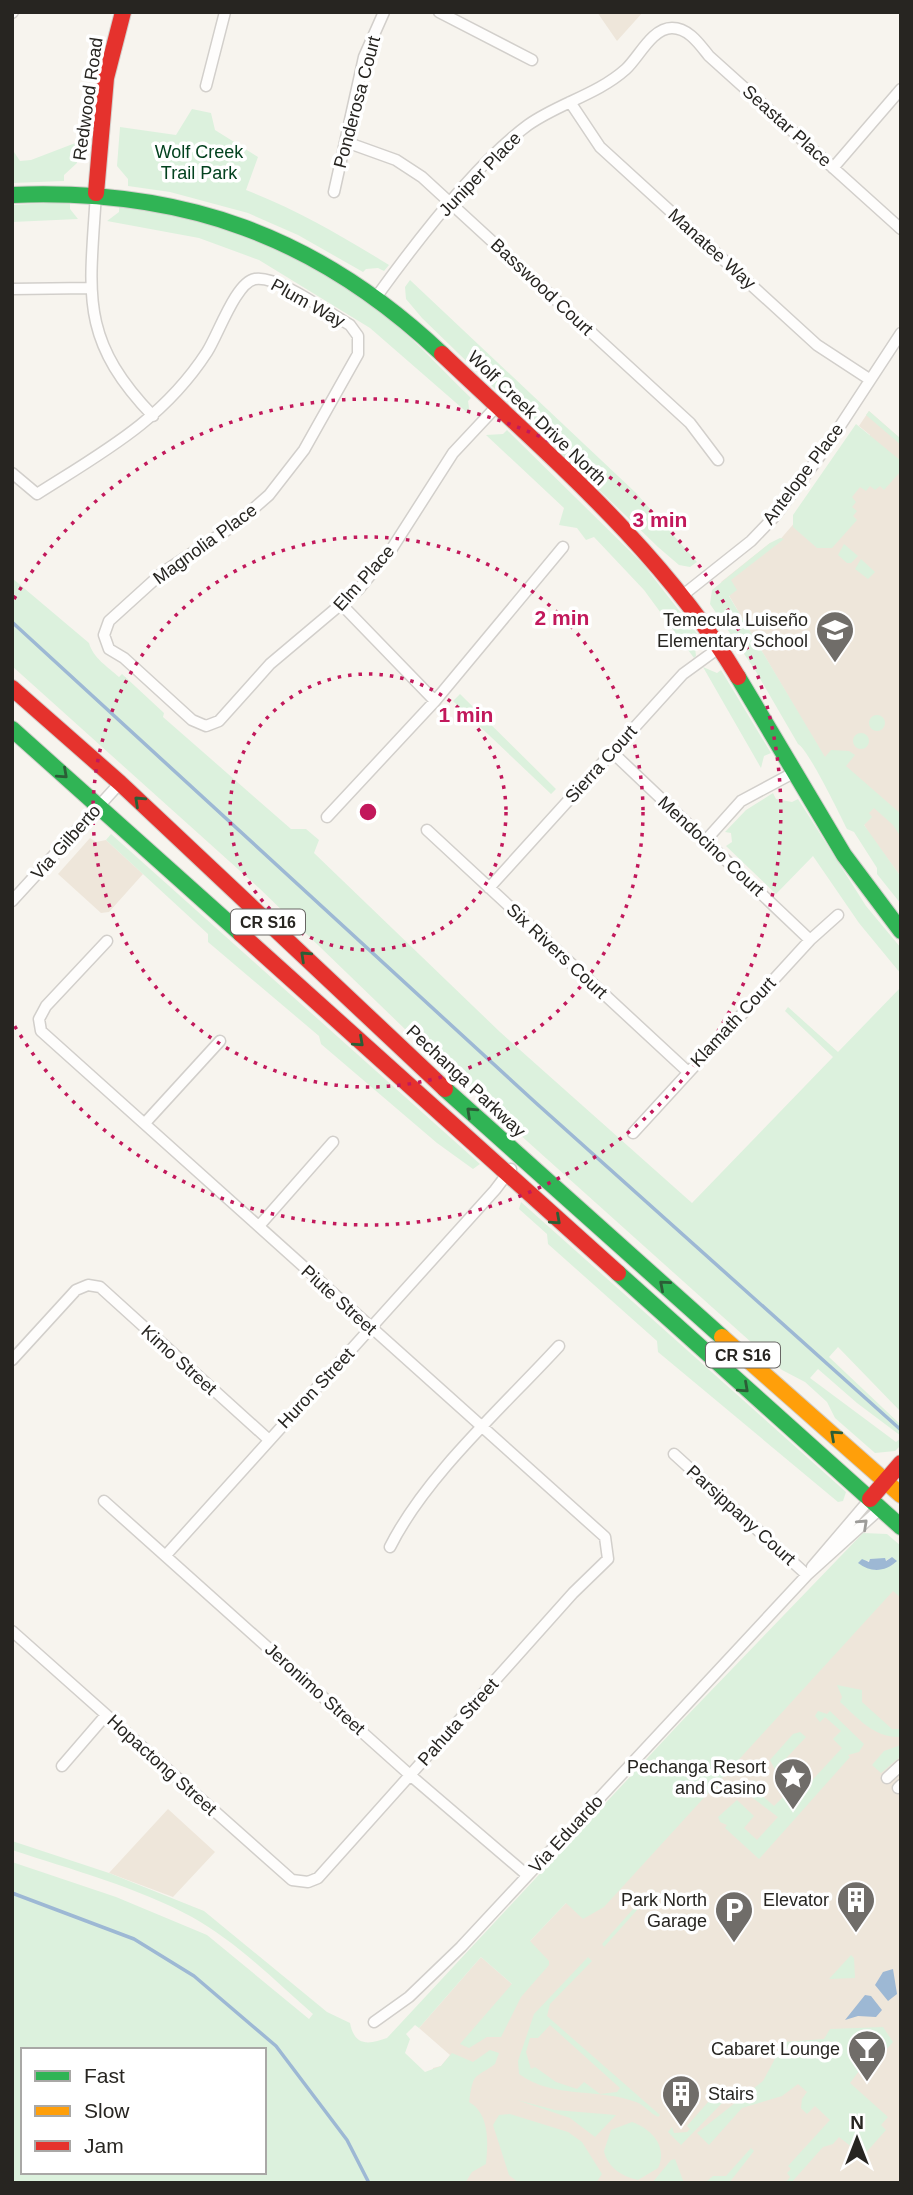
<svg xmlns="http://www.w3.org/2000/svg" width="913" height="2195" font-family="Arial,sans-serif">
<rect width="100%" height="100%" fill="#f7f4ee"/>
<path fill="#eee6da" d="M597,12H643L617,41Z
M869,411L901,439V877L870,835L721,582L770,543L778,542L870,435L859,426Z
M90,838L96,842L106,840L143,874L109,912L101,913L58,874Z
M901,1575V2183H410L433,2068L441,2066L450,2055L419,2028L481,1957L512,1984L529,1942L566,1903Z
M168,1809L215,1852L173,1897L109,1873Z"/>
<path fill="#dcf1dd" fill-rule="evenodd" d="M192,109L211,113L215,130L258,157L246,190C298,210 342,236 389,265L384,271L378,268L366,269L363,272L298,235L248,213L170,192L128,186V179L117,166L120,127L176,135Z
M78,142L77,163L64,175V181L12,183V149L20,161L31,160Z
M70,202V209L78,219L12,222V205Z
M119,206C217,216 314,257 390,320C419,344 444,372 471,398L468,401L470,415L370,328L259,260L199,238L107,221L119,212Z
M410,280L636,493L697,562L690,567L679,565L658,547L422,318L406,299L405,287Z
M869,411L901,439V445L866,415Z
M856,424L901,461V471L884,490L880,486L875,490L870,486L866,491L860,487L852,497L856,502L852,507L857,511L853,516L857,520L832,548H817L793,527V515Z
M507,430L642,563L699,636L694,639L696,656L694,658L644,590L594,537L586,540L577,528L559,525L564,508L486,435L503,434Z
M780,538L784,539L731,580L737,590L729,596L825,757L831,750L849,751L855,755L846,766L901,814V837L893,825L874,808L869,813L872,817L864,825L901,877V904L877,874V868L854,832L847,829C839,813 808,749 798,744L755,670L710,604L712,590L770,543Z
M844,544L858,556L851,563H847L838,555Z
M861,559L875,572L868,579L855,569Z
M12,578L89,643C93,658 108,667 119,677L122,674L164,713L163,717L291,829H306L319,840L314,853L500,1032L692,1203L833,1057L785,1011L788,1007L838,1052L901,987V1412L838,1347L829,1357L901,1425V1436L857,1403L818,1369L810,1378L896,1442L901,1438V1445L895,1451L875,1453L835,1418L827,1402L805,1382L782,1370L438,1061L259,888L12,666Z
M703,667L717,673L721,670L771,753L764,756L761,768Z
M460,694L556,789L551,794L453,701Z
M869 723a8 8 0 1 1 16 0a8 8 0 1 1-16 0Z
M853 741a8 8 0 1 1 16 0a8 8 0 1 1-16 0Z
M773,793L776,799L792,802L798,799L866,906L901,948V974L859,923L813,856L776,894L726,846L732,842L731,833L725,832L746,810Z
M111,834L480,1164L473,1169L437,1143L321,1044L319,1036L208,942V934L106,840Z
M521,1202L846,1492L843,1501L838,1502L658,1352L657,1341L548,1244L547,1234L519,1209Z
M863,1533L887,1534L901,1546V1598L893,1591L604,1907L583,1919L566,1903L530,1941L549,1961V1965L521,1997L501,2037H487L469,2048L460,2044L512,1984L481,1957L419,2028L415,2025L406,2034L410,2039L405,2053L425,2072L441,2066L452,2053L473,2062L490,2050L499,2053L495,2064C473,2080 474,2071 469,2102C490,2114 488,2143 486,2164L472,2172L465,2183H12V1862L116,1897L207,1935L309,2019L313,2014C275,1981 237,1942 192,1917C139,1888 70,1869 12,1850V1841L109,1873L204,1911L327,2012L350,2023C355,2049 372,2043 387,2038L679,1724ZM892,1557L893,1565L875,1570L865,1561L884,1559L885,1561ZM23,2050H264V2172H23Z
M837,1685L862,1690V1702L892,1729H901V1737C874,1738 859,1719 840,1702L842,1697Z
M818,1711L827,1714L830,1711L864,1744L859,1752L848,1755L850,1757L759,1859L725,1828L727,1825L720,1822L718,1817L737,1800L754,1816L744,1828L757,1840L778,1817L745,1792L747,1785L754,1780L761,1786L757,1791L774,1806L783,1797L791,1803L842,1748L833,1739L841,1731L825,1717L820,1722L815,1716Z
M800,1732L806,1737L775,1770L770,1760L793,1734Z
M901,1745V1756L881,1773L872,1765L884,1751Z
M651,1889L654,1891L604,1947L602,1944Z
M851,1955L854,1958L855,1978L829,1979Z
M588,1957L592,1961L550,2004L547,2016L660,2115L658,2117C650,2113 644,2105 636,2102C599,2088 553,2099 519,2074L518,2061L534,2014ZM550,2025L620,2088L617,2092L600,2094L584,2082L577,2089L556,2082L535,2067L531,2069L526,2052L530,2038H538Z
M883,2027L893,2042L884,2052L877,2047L850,2083L888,2117L881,2125L886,2130L863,2156L839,2137L833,2144L823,2147L791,2183H785L790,2177L787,2173L791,2169L788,2166L830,2120L815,2106L807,2114L801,2108L802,2099L807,2092L798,2084L782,2096L742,2108L709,2145L697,2133L763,2081L784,2042L824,2039L830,2029Z
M723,2085L728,2090L723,2102L681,2145L668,2132L672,2127L674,2133L687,2132L690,2129L687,2126Z
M517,2100L555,2110L616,2115L595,2137L570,2118Z
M510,2114L568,2132L582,2142L602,2174L596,2183H519L509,2175L493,2125L499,2115Z
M632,2122C652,2129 668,2147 658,2168L638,2180C623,2177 607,2167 604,2151L611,2130Z
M751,2148L754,2151L729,2183L707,2181L713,2176H726Z
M675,2159L684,2183H652L671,2160Z"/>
<path fill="#9db8d4" d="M892,1557L897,1561C885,1572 871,1573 858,1563L862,1559L869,1562L870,1559L885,1558L886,1561Z
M893,1969L897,1994L888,2001L875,1985L883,1972Z
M865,1995L871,1996L882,2010L876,2017L858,2016L845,2020Z"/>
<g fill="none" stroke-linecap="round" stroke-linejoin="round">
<path stroke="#9db8d4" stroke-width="3.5" d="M12,622L536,1103L901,1430
M12,1893L134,1939L194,1976L276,2046L347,2140L369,2183"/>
<defs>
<path id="street" d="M439,12L532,60
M12,13L13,12
M206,86L225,12
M570,102L600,147L817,345L869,379
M346,142L396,160L422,177L690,423L718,460
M833,168L901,89
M334,192L364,57L384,12
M96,193C90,293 78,338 153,416
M12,289L90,288
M377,296C416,242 475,164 528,125C559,103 597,95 626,69C639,57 652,28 672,28C689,28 700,45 709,56L901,229
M12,473L37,494C103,452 163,420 207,352C218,335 236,282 255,279C278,275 328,313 350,325L358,336V354L304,450L269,495L236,524L162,573L109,621L104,635L109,649L124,658L192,720L206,726L219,721L270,664L359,589L391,550L453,453L497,406
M683,595L751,541L775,516L825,449L901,333
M343,606L435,701
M612,752L810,940
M327,817L435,701L563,547
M427,830L687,1071
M706,840L741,801L795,772
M489,888L683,674L720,647
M12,901L120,783
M145,1123L220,1041
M633,1133L810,940L838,915
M259,1226L333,1142
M12,1360L76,1290L88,1285L100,1287L268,1439
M674,1454L807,1575
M104,1501L410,1775L527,1875
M390,1547C426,1475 504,1406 559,1346
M167,1554L495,1190L511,1169
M812,1567L870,1499
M12,1631L292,1880L308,1882L318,1878L573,1593L608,1559L605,1537L41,1031L39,1019L46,1006L107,941
M62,1766L106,1715
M887,1778L901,1765
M898,1788L901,1785
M374,2022L409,1997L461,1947L807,1575L880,1509"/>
<path id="fast" d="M12,195C183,188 317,236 442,354
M738,677L844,855L901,931
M12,729L241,934
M445,1089L722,1337
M618,1273L901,1527"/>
<path id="slow" d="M722,1337L901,1495"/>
<path id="jam" d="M96,193L106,78L123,12
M442,354C547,454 662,550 738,677
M12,688L120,783L445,1089
M241,934L618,1273
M870,1499L901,1463"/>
</defs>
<use href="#street" stroke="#d2cfcb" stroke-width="13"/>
<use href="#fast" stroke="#d2cfcb" stroke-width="18"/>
<use href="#slow" stroke="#d2cfcb" stroke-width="18"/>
<use href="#jam" stroke="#d2cfcb" stroke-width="18"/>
<use href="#street" stroke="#fefdfc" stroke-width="10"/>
<use href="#fast" stroke="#30b455" stroke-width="16"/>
<use href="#slow" stroke="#ff9f0a" stroke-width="16"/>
<use href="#jam" stroke="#e5322d" stroke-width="16"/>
</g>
<defs><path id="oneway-chevron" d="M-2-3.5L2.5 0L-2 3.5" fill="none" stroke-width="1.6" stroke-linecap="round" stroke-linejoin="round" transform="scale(1.75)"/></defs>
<g stroke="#2b5e36">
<use href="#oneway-chevron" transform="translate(63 774) rotate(42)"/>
<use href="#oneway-chevron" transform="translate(139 801) rotate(-137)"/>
<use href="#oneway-chevron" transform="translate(305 956) rotate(-137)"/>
<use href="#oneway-chevron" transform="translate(359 1042) rotate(42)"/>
<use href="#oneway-chevron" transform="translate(471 1112) rotate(-137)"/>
<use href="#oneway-chevron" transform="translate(556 1220) rotate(42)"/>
<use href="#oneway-chevron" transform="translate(664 1285) rotate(-139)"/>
<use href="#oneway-chevron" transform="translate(744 1388) rotate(42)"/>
<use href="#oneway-chevron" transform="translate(835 1435) rotate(-138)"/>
</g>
<use stroke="#9d9c99" href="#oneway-chevron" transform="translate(863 1524) rotate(-43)"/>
<g fill="none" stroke="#c2185b" stroke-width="3.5" stroke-dasharray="3.5 7">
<circle cx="368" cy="812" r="138"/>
<circle cx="368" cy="812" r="275"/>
<path d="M14 599A413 413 0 1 1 14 1025"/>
</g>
<defs>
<symbol id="school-pin" viewBox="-11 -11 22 30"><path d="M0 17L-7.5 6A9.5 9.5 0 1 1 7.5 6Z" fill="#706d69" stroke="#fff"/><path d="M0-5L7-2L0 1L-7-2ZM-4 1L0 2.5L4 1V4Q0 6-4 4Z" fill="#fff"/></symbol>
<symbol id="sight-pin" viewBox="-11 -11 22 30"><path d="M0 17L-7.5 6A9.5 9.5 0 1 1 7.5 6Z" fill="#706d69" stroke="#fff"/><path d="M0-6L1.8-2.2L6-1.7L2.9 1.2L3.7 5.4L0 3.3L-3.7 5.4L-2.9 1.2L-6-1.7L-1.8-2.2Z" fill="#fff"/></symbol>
<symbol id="building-pin" viewBox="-11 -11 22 30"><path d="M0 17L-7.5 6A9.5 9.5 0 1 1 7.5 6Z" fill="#706d69" stroke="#fff"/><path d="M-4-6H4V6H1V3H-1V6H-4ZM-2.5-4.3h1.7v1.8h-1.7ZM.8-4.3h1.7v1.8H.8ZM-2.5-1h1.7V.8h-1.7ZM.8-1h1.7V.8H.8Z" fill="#fff"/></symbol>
<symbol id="parking-pin" viewBox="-11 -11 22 30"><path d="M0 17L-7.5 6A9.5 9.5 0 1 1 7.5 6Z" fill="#706d69" stroke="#fff"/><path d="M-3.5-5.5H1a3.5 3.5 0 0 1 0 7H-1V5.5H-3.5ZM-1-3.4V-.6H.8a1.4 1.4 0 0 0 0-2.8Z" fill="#fff"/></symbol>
<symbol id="bar-pin" viewBox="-11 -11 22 30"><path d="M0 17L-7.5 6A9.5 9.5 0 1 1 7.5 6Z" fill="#706d69" stroke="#fff"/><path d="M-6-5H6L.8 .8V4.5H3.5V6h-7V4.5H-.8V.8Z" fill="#fff"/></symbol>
</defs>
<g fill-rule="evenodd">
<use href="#school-pin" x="813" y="608" width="44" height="60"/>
<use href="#sight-pin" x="771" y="1755" width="44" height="60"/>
<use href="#building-pin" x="834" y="1878" width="44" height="60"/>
<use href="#parking-pin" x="712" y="1888" width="44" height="60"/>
<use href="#bar-pin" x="845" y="2027" width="44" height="60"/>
<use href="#building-pin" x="659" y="2072" width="44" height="60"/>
</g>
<g text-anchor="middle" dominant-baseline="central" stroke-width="7" stroke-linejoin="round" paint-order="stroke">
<g fill="#fff" stroke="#686664" stroke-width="2">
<rect x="231" y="909.5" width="74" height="25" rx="5"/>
<rect x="706" y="1342.5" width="74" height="25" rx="5"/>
</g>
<g font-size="16" font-weight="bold" fill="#272521">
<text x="268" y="922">CR S16</text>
<text x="743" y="1355">CR S16</text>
</g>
<g font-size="18" fill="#272521" stroke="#fff">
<text transform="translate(88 99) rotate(-82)">Redwood Road</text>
<text transform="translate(357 102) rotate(-75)">Ponderosa Court</text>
<text transform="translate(787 126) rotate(42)">Seastar Place</text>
<text transform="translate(480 174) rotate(-46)">Juniper Place</text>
<text transform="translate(712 249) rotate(42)">Manatee Way</text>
<text transform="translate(542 287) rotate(43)">Basswood Court</text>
<text transform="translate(308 303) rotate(29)">Plum Way</text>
<text transform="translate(537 418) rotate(44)">Wolf Creek Drive North</text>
<text transform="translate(803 474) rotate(-53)">Antelope Place</text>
<text transform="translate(205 544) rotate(-36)">Magnolia Place</text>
<text transform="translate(364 578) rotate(-48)">Elm Place</text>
<text transform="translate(601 764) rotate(-48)">Sierra Court</text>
<text transform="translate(66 842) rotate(-48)">Via Gilberto</text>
<text transform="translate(711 846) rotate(43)">Mendocino Court</text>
<text transform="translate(557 951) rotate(43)">Six Rivers Court</text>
<text transform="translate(733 1022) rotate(-47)">Klamath Court</text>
<text transform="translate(466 1081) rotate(43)">Pechanga Parkway</text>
<text transform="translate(339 1300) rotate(42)">Piute Street</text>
<text transform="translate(179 1360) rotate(42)">Kimo Street</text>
<text transform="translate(316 1388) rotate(-47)">Huron Street</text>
<text transform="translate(741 1515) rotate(42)">Parsippany Court</text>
<text transform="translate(315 1689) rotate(42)">Jeronimo Street</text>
<text transform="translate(458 1722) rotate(-48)">Pahuta Street</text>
<text transform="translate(162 1765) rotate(42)">Hopactong Street</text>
<text transform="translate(566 1834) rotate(-47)">Via Eduardo</text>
</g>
<g font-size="18" fill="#03421f" stroke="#fff">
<text x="199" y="152">Wolf Creek<tspan x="199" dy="21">Trail Park</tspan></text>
</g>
<g font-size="18" fill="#272521" stroke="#fff" text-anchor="end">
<text x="808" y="620">Temecula Luiseño<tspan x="808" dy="21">Elementary School</tspan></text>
<text x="766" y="1767">Pechanga Resort<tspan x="766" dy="21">and Casino</tspan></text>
<text x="707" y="1900">Park North<tspan x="707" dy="21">Garage</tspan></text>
<text x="829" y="1900">Elevator</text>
<text x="840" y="2049">Cabaret Lounge</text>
<text x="708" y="2094" text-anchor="start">Stairs</text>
</g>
</g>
<circle cx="368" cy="812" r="10" fill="#c2185b" stroke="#fff" stroke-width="3.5"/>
<g font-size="21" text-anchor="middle" font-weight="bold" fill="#c2185b" stroke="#fff" stroke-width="7" stroke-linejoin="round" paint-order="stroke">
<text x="660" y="527">3 min</text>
<text x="562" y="625">2 min</text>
<text x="466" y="722">1 min</text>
</g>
<rect width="913" height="2195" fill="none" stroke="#272521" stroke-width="28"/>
<rect x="21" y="2048" width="245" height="126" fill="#ffffff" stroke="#a9a8a6" stroke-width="2"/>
<rect x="35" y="2071" width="35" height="10" fill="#30b455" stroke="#a9a8a6" stroke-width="2"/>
<text x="84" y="2083" font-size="21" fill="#272521">Fast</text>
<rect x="35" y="2106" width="35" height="10" fill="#ff9f0a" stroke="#a9a8a6" stroke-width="2"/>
<text x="84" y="2118" font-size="21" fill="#272521">Slow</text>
<rect x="35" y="2141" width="35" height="10" fill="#e5322d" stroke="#a9a8a6" stroke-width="2"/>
<text x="84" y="2153" font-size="21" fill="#272521">Jam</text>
<g transform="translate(857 2139)" stroke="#ffffff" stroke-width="5" paint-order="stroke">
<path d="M0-5L12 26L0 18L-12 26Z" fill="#272521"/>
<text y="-10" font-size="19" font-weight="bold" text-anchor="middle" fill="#272521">N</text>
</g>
</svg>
